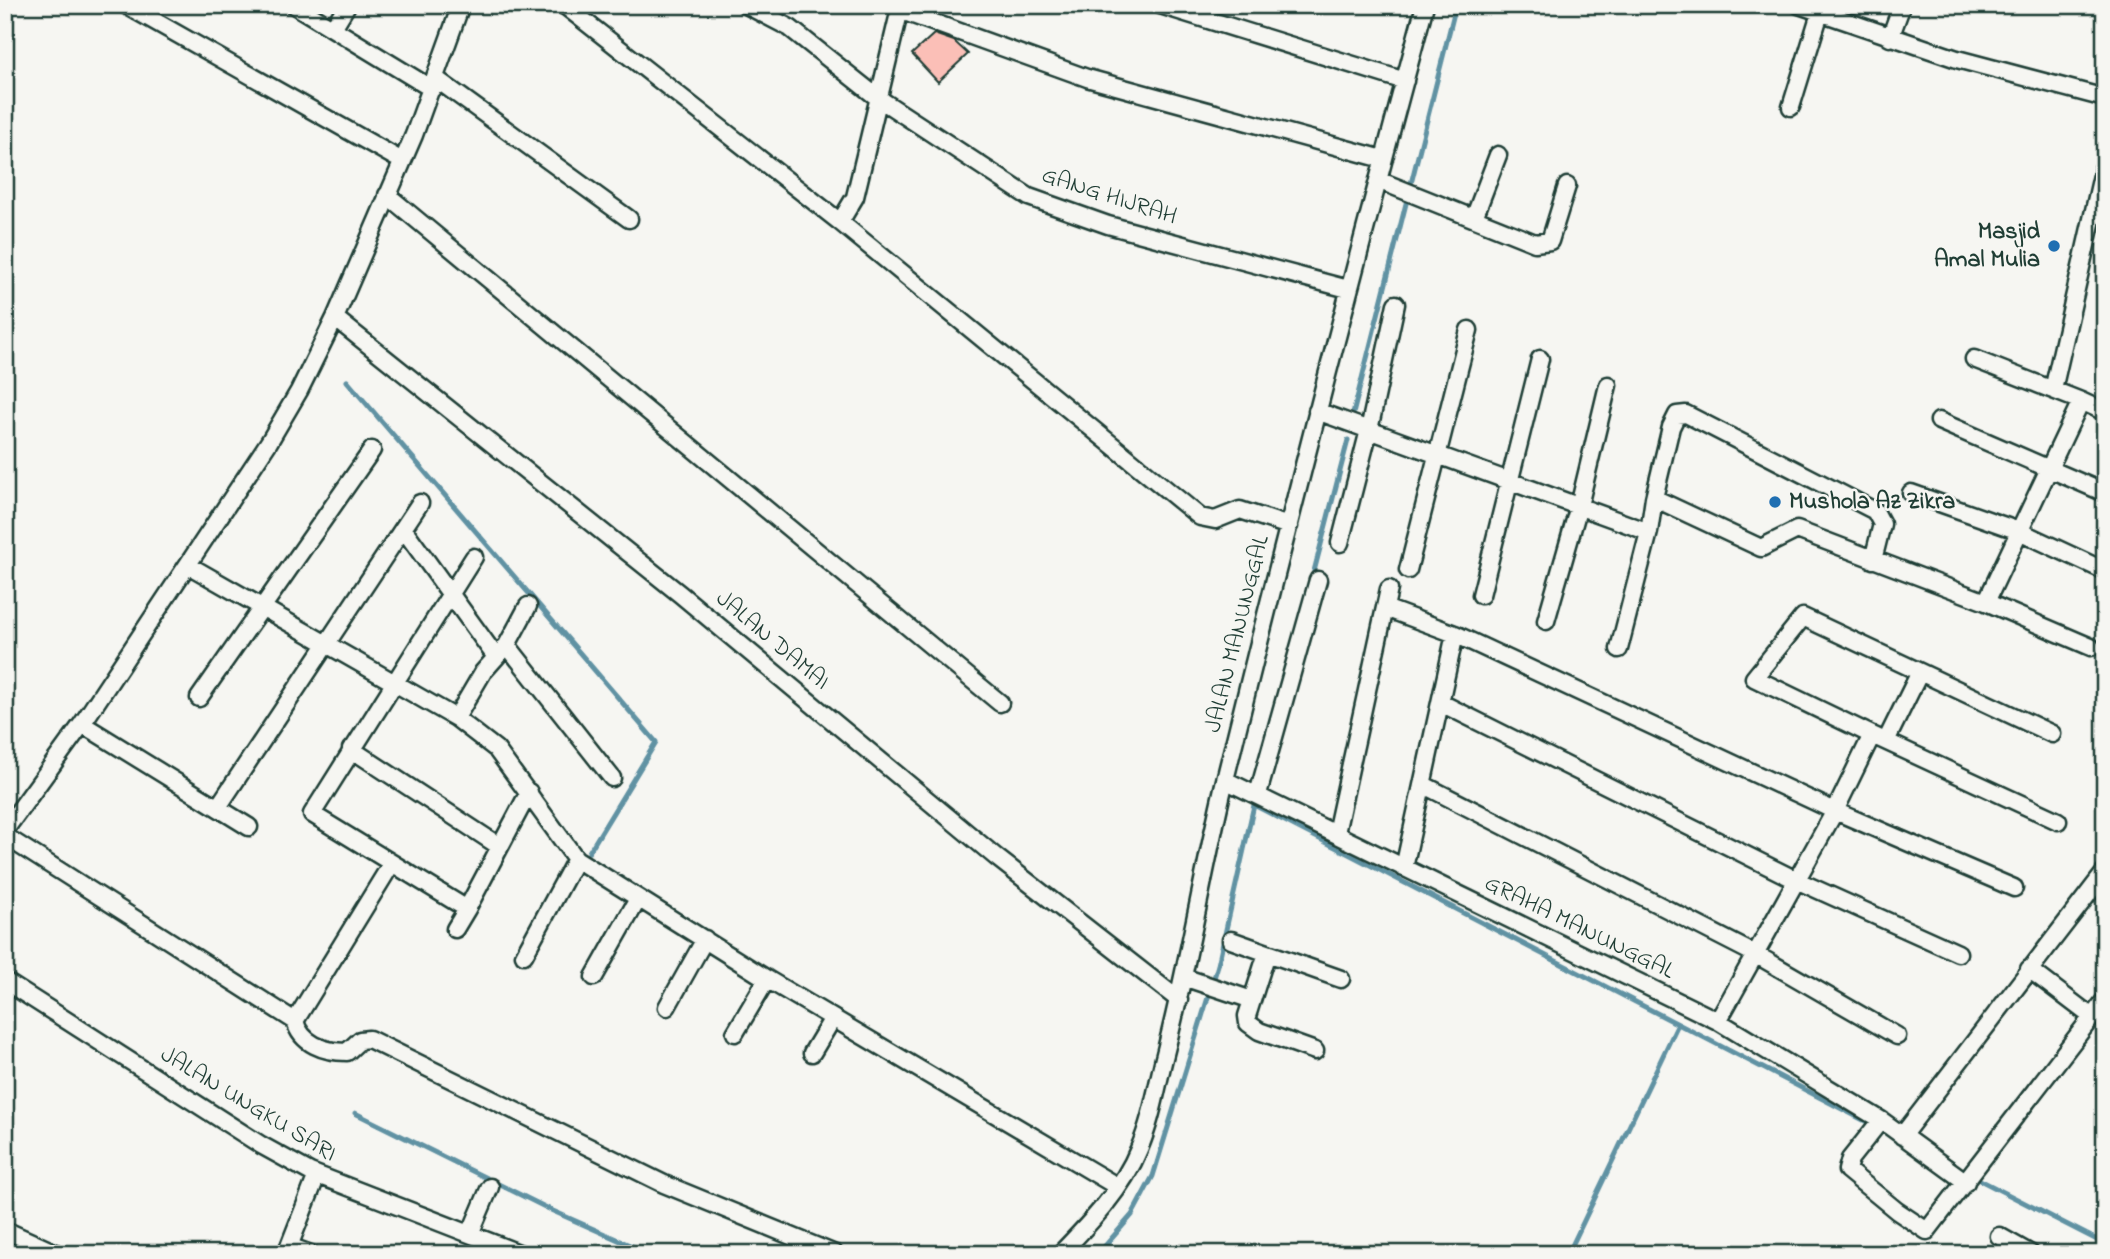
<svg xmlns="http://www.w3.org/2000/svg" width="2110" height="1259" font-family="'Indie Flower',sans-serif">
<rect width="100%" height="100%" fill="#f6f6f2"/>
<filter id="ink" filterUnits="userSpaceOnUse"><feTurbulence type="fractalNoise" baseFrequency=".0143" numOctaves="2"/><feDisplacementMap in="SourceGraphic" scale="14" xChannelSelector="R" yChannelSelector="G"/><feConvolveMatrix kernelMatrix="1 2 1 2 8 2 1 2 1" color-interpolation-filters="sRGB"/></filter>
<g filter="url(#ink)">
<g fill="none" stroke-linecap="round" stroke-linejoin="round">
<path stroke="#6092a3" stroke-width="5" d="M347,381L656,742L589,852
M1353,414L1456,5
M1312,579L1348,440
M1678,1024L1875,1126
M355,1113L553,1211L650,1254
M1974,1177L2105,1244
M1098,1254L1132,1215L1153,1176L1218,965L1254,805L1678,1024L1568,1254"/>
</g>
<path fill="#fbbfb7" stroke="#1f3d34" stroke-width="2" d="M934,34L954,41L968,54L938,82L912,54Z"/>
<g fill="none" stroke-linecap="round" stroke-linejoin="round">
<defs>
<path id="minor" d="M126,5L402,161
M294,5L432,89
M564,5L840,222L855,197L901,5
M746,5L790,28L878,98L1029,197L1108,225L1348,289
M1160,5L1405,81
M1799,5L1957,59L2105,98
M899,10L1087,78L1383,159
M333,28L347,5
M1890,38L1902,5
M435,78L629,219
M1791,107L1820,13
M1378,180L1535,243L1550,241L1567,186
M387,195L1000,703
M1474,218L1498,155
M840,222L1200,517L1215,520L1240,510L1289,526
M335,318L680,594L996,857L1179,1000
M1974,359L2081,401
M2053,390L2105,162
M1317,411L1649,532L1654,498L1761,548L1797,530L1986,602L2081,401L2105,412
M1939,421L2105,493
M1911,493L2019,531L2105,571
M1654,498L1671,427L1677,415L1686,414L1875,511L1882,524L1873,560
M405,531L496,657
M1340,543L1369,430L1396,304
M474,557L312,814L467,909L529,792
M188,565L456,718L483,672L507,645L612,778
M1408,570L1469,330
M1481,595L1540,359
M1986,602L2091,647
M1385,608L1455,634L1404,868
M1546,621L1579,506L1608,385
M1455,634L1835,811L2014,888
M507,645L528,606
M1619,649L1649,532
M199,698L372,450
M1441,703L1796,880L1958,953
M456,718L496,749L576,859L767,979L1118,1187
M82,724L249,827
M1872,735L1754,678L1803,617L2052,734
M1886,741L1920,672
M351,749L499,846
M1225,780L1718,1021L1881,1120L1966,1182
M1424,785L1755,954L1897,1036
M1258,794L1318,580
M218,807L420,503
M5,830L82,724L269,442L299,391L335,318L414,135L461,5
M1336,833L1389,589
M5,836L295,1021C301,1044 324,1052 347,1052L360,1040L369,1039L664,1184L835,1254
M455,929L467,909
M1231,940L1341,979
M1267,953L1247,1016L1248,1023L1259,1031L1315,1051
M524,955L576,859
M2029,969L2092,1017
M594,977L638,899
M1183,977L1252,1000
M5,981L261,1145L310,1172L521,1254
M667,1007L705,939
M295,1021L392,863
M1718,1021L1835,811L1872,735L2058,821
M735,1033L767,979
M812,1053L833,1018
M1881,1120L1850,1159L1847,1170L1897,1211L1927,1231L2105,1000
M1902,1136L2105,872
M5,1230L58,1254
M470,1234L490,1187
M1999,1236L2031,1254
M289,1246L311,1254
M286,1254L317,1175
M1060,1254C1090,1223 1123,1189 1139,1149C1152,1119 1157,1085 1165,1054C1188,964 1203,873 1224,784C1288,523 1355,264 1425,5"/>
</defs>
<use href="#minor" stroke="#1f3d34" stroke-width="21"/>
<use href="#minor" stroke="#f6f6f2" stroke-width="16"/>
</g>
</g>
<g fill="#1f6fb2" stroke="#f6f6f2" stroke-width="2.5">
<circle cx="2054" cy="246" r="7"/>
<circle cx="1775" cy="502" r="7"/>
</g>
<g text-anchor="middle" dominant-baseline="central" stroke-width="5" stroke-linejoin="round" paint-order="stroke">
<g font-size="24" fill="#1f3d34" stroke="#f6f6f2">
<text transform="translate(1109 197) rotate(18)">GANG HIJRAH</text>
<text transform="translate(1238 634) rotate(-76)">JALAN MANUNGGAL</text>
<text transform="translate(772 641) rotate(40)">JALAN DAMAI</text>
<text transform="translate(1579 928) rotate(26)">GRAHA MANUNGGAL</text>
<text transform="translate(248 1105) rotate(31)">JALAN UNGKU SARI</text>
</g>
<g font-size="24" font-weight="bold" fill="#1f3d34" stroke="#f6f6f2" text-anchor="end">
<text x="2040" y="232">Masjid<tspan x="2040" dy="28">Amal Mulia</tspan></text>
<text x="1789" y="502" text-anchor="start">Mushola Az Zikra</text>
</g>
</g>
<rect width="2110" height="1259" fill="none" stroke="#f6f6f2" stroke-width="28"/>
<rect x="14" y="14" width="2082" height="1231" fill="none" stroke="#1f3d34" stroke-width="2.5" filter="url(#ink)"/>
</svg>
